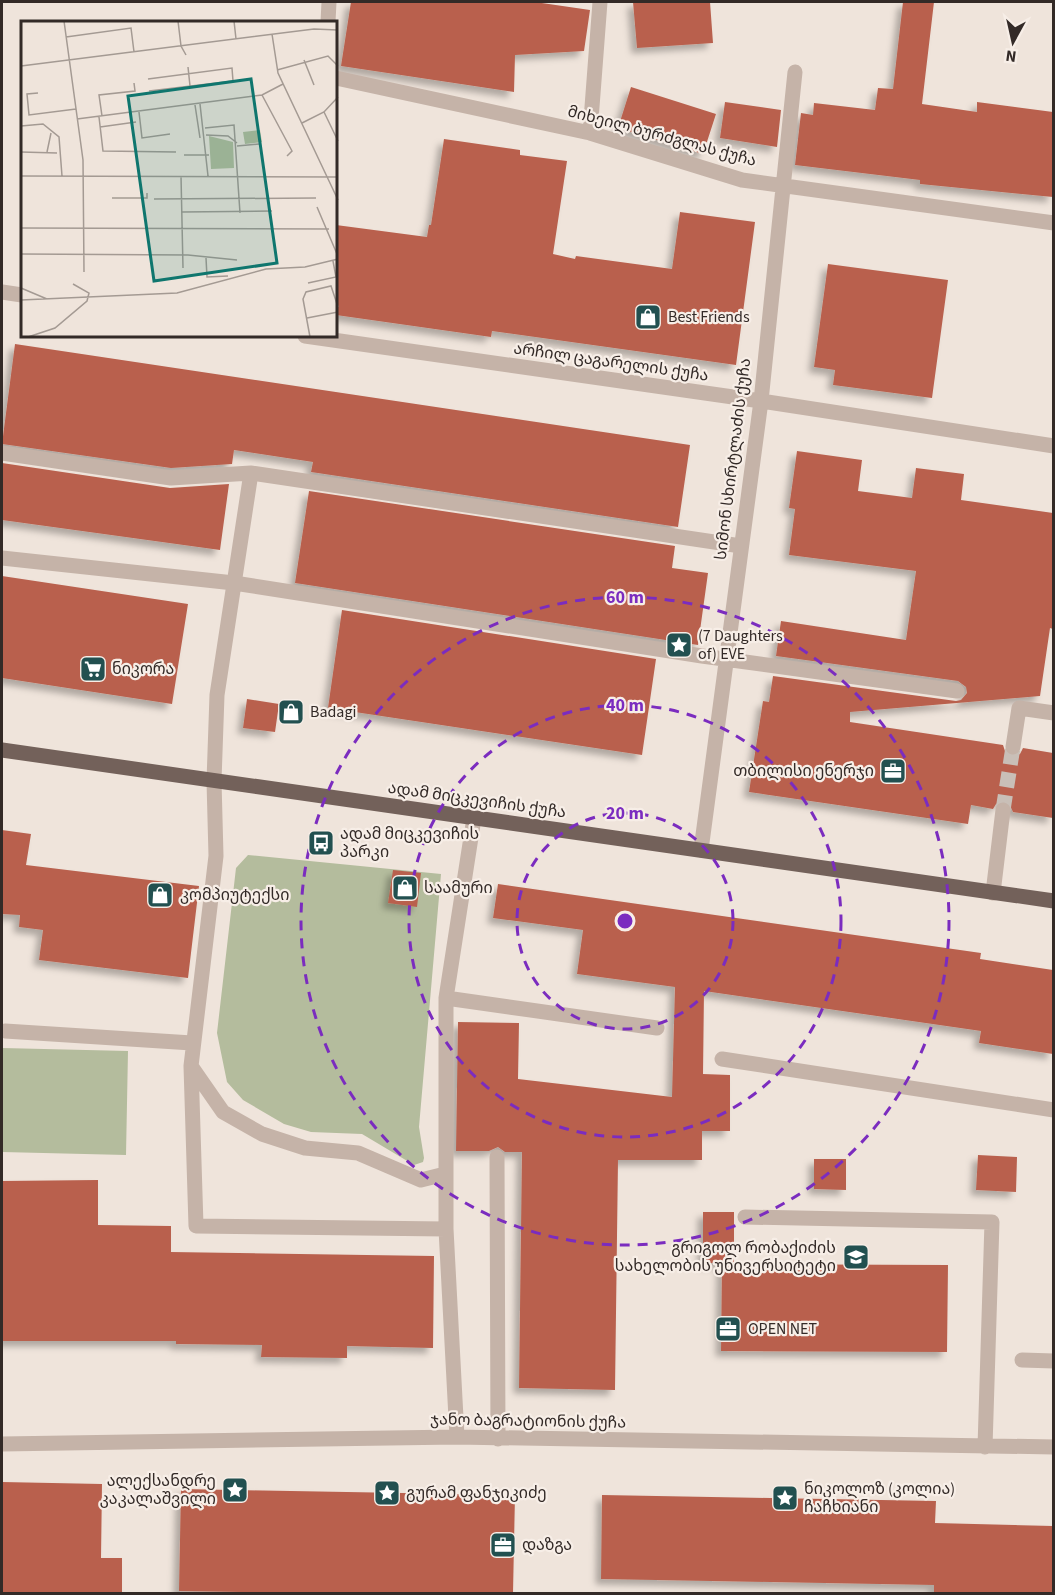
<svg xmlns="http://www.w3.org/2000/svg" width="1055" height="1595" font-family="'Source Sans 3','Noto Sans Georgian',sans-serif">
<defs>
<filter id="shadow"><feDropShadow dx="-5.5" dy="5.5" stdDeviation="3" flood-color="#0004"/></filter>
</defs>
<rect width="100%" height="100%" fill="#efe4db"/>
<path fill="#b4bc9d" d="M248,855L441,874L419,1127L424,1158L423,1162L414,1165L362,1134L311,1132L284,1124L243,1100L227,1082L217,1033L236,868Z
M2,1048L128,1051L126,1155L2,1152Z"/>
<path fill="#b9614e" filter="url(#shadow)" d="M351,2H535L590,10L584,51L515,55L514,92L341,66Z
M633,2H710L713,43L637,48Z
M903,2H934L922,104L977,112V102L1053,112V197L920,184V180L795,165L801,113L813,115L814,103L875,110L878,88L893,89Z
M631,87L716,114L703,154L618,128Z
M725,102L781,110L777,147L720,138Z
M444,139L520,150V155L567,161L553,254L575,259L576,256L672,269L680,212L755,222L736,365L492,331L491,337L336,315V225L427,237L429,225H431Z
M828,264L948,280L932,398L833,385L835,370L814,367Z
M15,344L690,445L678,527L311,472L313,462L234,450L232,464L171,468L2,444Z
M797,451L862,460L858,491L912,498L916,468L964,474L961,500L1053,513V629L1050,628L1040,696L850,712V722L1003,745L1006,754L1012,757L1020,754L1023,748L1053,753V818L1013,812L1009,803L1004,800L996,804L993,809L971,805L968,824L749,792L763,701L769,702L773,676L956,701L961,700L967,693L966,687L958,681L776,656L781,621L906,640L916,571L789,555L795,509L789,508Z
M2,463L170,488L229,484L220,550L2,520Z
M309,491L675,546L672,568L708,573L698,645L295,583Z
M2,576L188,604L172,704L2,678Z
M342,610L656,659L642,755L328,708Z
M247,699L279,704L275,732L243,728Z
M2,830L31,834L26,865L199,886L188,978L39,960L43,930L19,927L20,915L2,914Z
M393,870L421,873L417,907L388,903Z
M498,884L981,953L980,959L1053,970V1054L979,1043L981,1031L704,991L703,1074L730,1075V1131H702V1160H618L615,1390L519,1388L522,1152H505L498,1147L489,1151H456L458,1022L519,1023L518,1079L672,1097L675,987L577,974L583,930L493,918Z
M978,1155L1017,1157L1016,1192L976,1190Z
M814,1159H846V1190L814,1189Z
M98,1180V1225L171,1226V1252L434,1256L433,1348L347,1346V1358L261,1357L262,1345L176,1344V1341H2V1181Z
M703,1212H734V1263H703Z
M722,1264L948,1265L947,1352L721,1351Z
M2,1482L102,1484L101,1558H122V1593H2Z
M181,1489L515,1495L513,1593H312L179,1591Z
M602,1495L936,1501L935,1523L1053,1526V1593H934V1585L601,1579Z"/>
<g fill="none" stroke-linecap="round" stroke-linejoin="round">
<path stroke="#c9bfb7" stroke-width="15" stroke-dasharray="15 8" stroke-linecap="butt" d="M1003,810L1013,747"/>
<path stroke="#c5b3a8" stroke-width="15" d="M328,22L329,2
M336,78L590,133L742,180L1054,223
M590,133L600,2
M2,292L22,295
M305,336L761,401L1054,446
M2,453L171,478L251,473L741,546
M251,473L217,695L214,781L216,856L191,1066L196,1226L446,1229
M2,558L234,583L702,656L957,691
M1013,747L1019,708L1054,713
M701,850L761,401L795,72
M993,893L1003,810
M446,998L657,1028
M5,1031L192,1043
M722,1059L1054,1110
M191,1066L223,1112L262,1134L305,1148L358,1153L421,1180L445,1174
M497,1157L498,1439
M745,1217L992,1222L985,1447
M1022,1360L1054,1361
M457,1437L446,1229V998L474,818
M2,1444L457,1437L1054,1447"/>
<path stroke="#73615a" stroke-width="15" d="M2,750L1054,901"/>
</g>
<g fill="none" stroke="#7b2cbf" stroke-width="3" stroke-dasharray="10 8">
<circle cx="625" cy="921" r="108"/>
<circle cx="625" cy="921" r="216"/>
<circle cx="625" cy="921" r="324"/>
</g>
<defs>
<symbol id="shop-square" viewBox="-11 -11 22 22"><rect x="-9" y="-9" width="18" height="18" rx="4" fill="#225050" stroke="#f7eee7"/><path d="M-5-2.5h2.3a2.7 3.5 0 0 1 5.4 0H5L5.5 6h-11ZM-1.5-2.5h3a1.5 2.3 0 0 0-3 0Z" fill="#fff"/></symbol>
<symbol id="sight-square" viewBox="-11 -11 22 22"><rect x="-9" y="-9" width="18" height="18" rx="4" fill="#225050" stroke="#f7eee7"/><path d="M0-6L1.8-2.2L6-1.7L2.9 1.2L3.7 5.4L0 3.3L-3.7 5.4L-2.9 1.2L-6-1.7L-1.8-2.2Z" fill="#fff"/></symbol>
<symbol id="supermarket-square" viewBox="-11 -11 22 22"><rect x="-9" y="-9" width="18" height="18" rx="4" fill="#225050" stroke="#f7eee7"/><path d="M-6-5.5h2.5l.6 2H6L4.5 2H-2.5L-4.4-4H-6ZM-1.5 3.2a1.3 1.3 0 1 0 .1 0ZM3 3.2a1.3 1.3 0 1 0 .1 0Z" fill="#fff"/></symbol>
<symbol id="office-square" viewBox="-11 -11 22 22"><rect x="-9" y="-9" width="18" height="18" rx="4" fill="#225050" stroke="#f7eee7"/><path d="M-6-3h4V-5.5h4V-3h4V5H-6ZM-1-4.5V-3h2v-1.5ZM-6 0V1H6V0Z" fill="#fff"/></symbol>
<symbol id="bus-square" viewBox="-11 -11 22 22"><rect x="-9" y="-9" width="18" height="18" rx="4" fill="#225050" stroke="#f7eee7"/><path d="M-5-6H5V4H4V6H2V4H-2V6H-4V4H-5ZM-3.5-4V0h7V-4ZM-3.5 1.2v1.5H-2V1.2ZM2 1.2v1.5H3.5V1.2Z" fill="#fff"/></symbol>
<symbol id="university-square" viewBox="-11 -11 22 22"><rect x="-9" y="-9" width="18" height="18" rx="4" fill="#225050" stroke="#f7eee7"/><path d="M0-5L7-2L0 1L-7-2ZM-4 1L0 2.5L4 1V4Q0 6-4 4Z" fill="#fff"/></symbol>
</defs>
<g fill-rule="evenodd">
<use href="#shop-square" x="633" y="302" width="30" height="30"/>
<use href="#sight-square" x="664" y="630" width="30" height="30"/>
<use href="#supermarket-square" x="78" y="654" width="30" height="30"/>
<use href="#shop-square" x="276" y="697" width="30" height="30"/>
<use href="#office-square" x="878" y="756" width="30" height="30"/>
<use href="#bus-square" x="306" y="828" width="30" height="30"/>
<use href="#shop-square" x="390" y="873" width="30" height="30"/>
<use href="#shop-square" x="145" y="880" width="30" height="30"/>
<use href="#university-square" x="841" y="1242" width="30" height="30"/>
<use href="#office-square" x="713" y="1314" width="30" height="30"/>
<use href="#sight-square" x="220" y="1475" width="30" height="30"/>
<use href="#sight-square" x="372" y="1478" width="30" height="30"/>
<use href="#sight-square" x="770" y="1483" width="30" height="30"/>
<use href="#office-square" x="488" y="1530" width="30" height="30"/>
</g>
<g text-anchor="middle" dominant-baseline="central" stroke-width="4.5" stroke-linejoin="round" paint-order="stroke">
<g font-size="16" fill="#332a27" stroke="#f7eee7">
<text transform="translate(662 136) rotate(15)">მიხეილ ბურძგლას ქუჩა</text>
<text transform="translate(611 362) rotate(8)">არჩილ ცაგარელის ქუჩა</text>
<text transform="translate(733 459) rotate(-83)">სიმონ სხირტლაძის ქუჩა</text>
<text transform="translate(477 800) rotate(8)">ადამ მიცკევიჩის ქუჩა</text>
<text transform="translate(528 1421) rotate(1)">ჯანო ბაგრატიონის ქუჩა</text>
</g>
<g font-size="16" fill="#332a27" stroke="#f7eee7" text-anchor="start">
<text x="668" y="317">Best Friends</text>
<text x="698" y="636">(7 Daughters<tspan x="698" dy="18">of) EVE</tspan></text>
<text x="112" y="669">ნიკორა</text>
<text x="310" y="712">Badagi</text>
<text x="874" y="771" text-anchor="end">თბილისი ენერჯი</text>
<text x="340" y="834">ადამ მიცკევიჩის<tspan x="340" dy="18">პარკი</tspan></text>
<text x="424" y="888">საამური</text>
<text x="180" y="895">კომპიუტექსი</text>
<text x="836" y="1248" text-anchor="end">გრიგოლ რობაქიძის<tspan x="836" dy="18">სახელობის უნივერსიტეტი</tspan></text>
<text x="748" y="1329">OPEN NET</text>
<text x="216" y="1481" text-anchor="end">ალექსანდრე<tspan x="216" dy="18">კაკალაშვილი</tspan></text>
<text x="804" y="1489">ნიკოლოზ (კოლია)<tspan x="804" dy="18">ჩაჩხიანი</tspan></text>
<text x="406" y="1493">გურამ ფანჯიკიძე</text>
<text x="522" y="1545">დაზგა</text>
</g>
</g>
<g transform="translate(21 21)">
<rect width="316" height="316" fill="#efe4db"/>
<path d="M239,109L241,121L224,123L222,111ZM188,115L212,121L213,147L190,148Z" fill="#b4bc9d"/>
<path fill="none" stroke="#a49a93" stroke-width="1.5" d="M43,0L62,139L63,251M157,0L160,25L165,34M213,0L215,18M251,13L257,52L317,179M45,16L110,7L113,31M283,39L293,64M0,45L293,8L317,9M167,46L169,65M256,49L307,35L317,45M127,58L211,47L212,60L128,70M17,72L6,73L8,94L55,88M241,74L271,130L266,135M179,83L187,155M174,84L179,117M118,91L121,117L149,113M303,91L317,120M81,95L78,74L114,70L113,62M78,96L82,130L155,131M56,98L241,74L262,63M281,102L303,91L317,76M0,105L22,103L38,116L41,155M79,106L115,101M184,107L213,104L219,192M185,114L207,115L216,122M216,125L238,123M0,131L36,132M26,131L30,112M163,134H188M0,155L317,156M160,155L162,247M91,177H126V172M133,178L295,177M296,186L316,233M161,191L251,190M0,207L308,208M0,233L167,234L216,239M185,237L186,256L207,255M287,262L315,256L312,240M0,267L26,278M0,279L156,272L245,248L284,246L317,238M286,297L317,291M7,316L34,307L66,280L68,272L52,263M289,316L282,278L285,271L310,265L317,286"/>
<path fill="#0f766e" fill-opacity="0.15" stroke="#0f766e" stroke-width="3" d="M230,58L256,242L133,260L107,75Z"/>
<rect width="316" height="316" fill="none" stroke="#332a27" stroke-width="3"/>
</g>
<circle cx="625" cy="921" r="9" fill="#7b2cbf" stroke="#f7eee7" stroke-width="3"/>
<g font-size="18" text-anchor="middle" font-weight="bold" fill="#7b2cbf" stroke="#f7eee7" stroke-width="4.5" stroke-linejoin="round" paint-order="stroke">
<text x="625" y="603">60 m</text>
<text x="625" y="711">40 m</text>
<text x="625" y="819">20 m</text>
</g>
<rect width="1055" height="1595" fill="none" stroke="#332a27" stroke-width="6"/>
<g transform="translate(1013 42) rotate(188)" stroke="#f7eee7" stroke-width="4.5" paint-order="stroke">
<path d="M0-4.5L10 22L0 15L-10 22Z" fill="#332a27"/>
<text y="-9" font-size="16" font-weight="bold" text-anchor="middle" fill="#332a27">N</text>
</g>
</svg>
